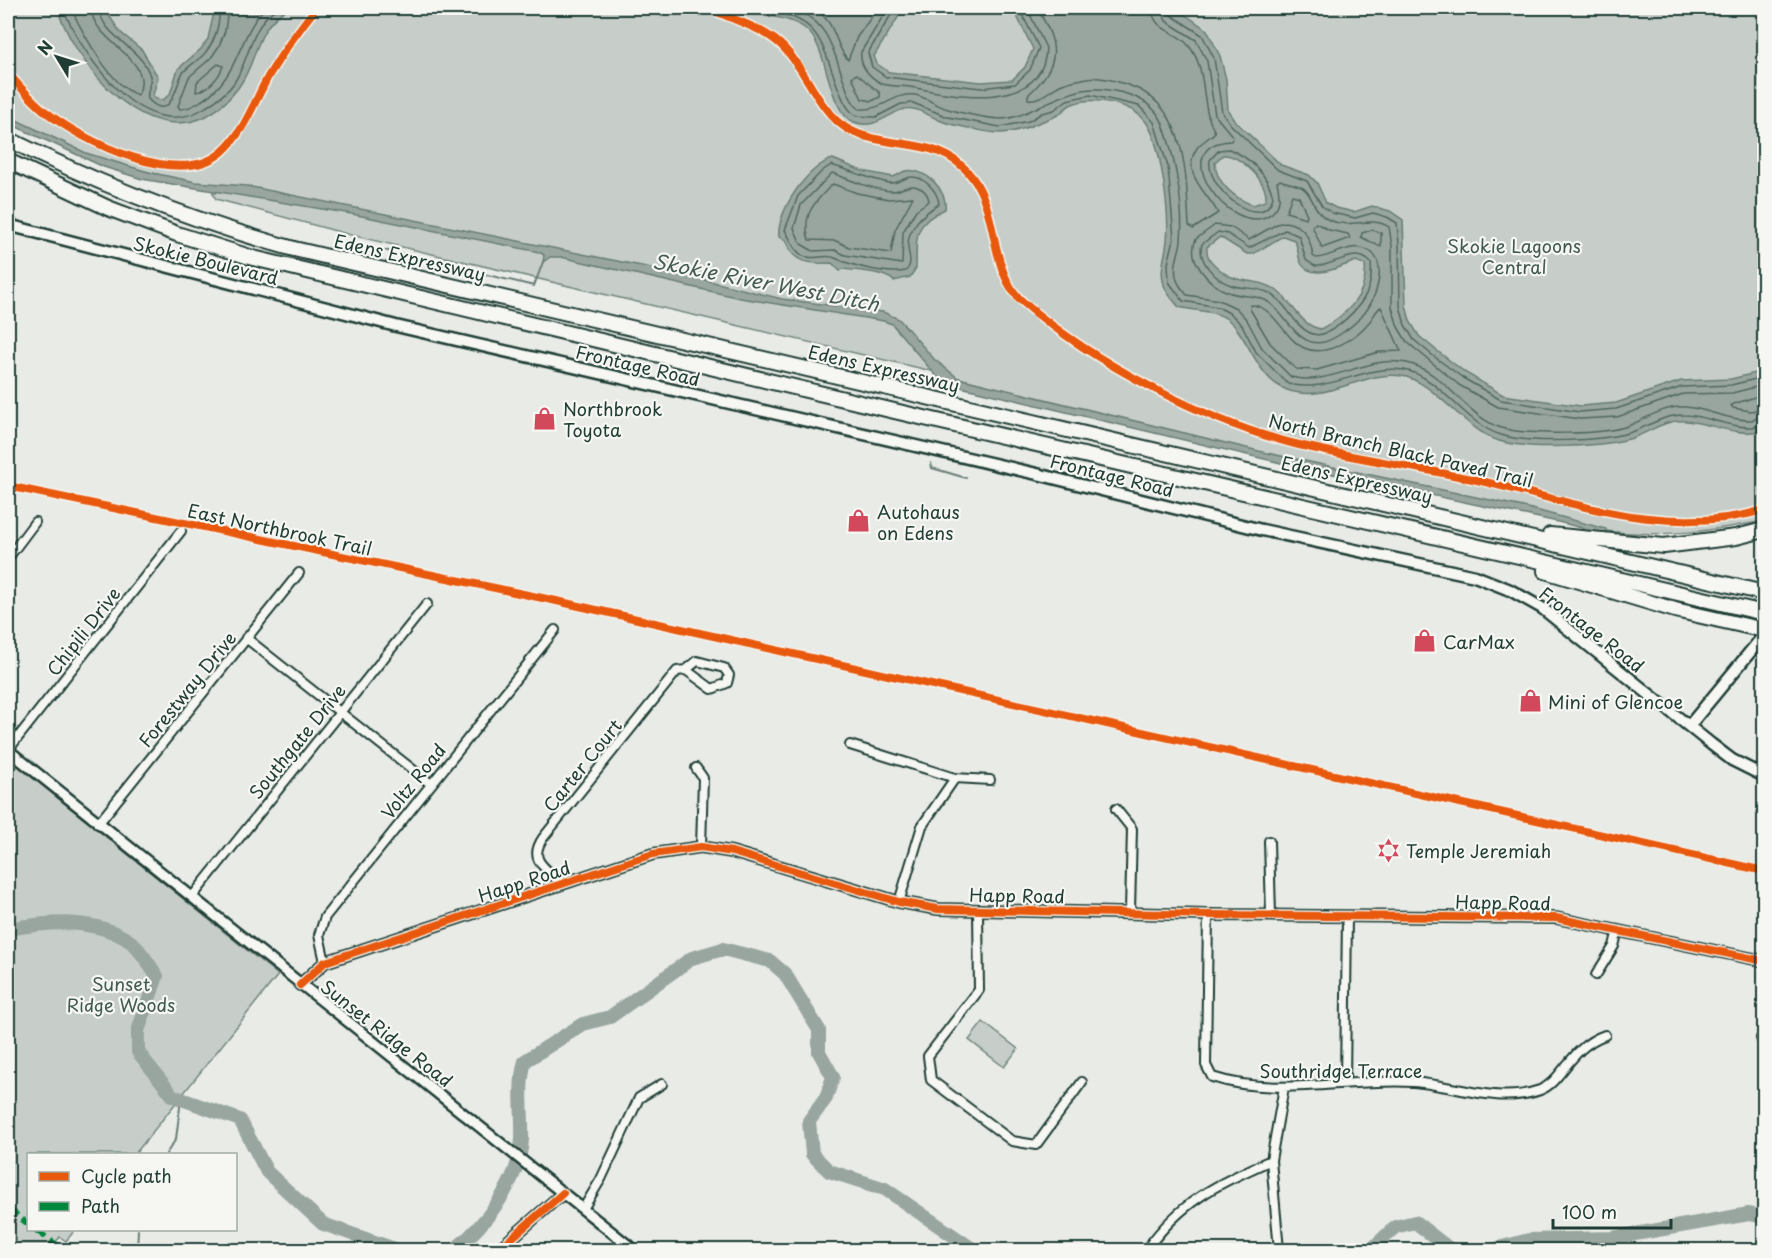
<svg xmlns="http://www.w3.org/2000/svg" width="1772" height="1258" font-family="'Playpen Sans',sans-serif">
<rect width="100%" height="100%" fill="#e9ebe7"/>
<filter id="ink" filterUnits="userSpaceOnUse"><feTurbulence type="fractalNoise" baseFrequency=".0167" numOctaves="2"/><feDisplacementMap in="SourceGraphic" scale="12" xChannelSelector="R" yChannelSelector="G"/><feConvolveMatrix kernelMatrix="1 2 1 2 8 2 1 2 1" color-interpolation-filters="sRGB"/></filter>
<g filter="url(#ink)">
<path fill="#c7cec9" stroke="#73867e" stroke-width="1.5" d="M8,8H1764V521C1710,531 1661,538 1606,531L1176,435L932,371L351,235L216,199L213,193H217L205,187L84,155L8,119Z
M8,758L278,975L135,1154H28V1230H75L66,1241L60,1237L49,1250H8Z
M983,1022L1018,1049L1004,1067L969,1040Z"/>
<path fill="#99a6a0" stroke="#687c75" stroke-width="1.5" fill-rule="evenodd" d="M57,8H104L120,32L142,50L158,77L153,95L156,99L163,100L170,94L178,69L201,49L208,39L215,8H288C252,31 260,58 238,88C171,176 81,79 57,8Z
M734,8H901L899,16L874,56L877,64L889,72L981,82L1012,80L1025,67L1033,49L1013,8H1169L1187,16L1207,30L1220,56L1226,79L1228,110L1235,121L1281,165L1309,175L1317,183L1326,203L1336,208L1354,212L1372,206L1390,211L1403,220L1406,305L1410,321L1419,336L1436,350L1466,373L1503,395L1581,406L1616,403L1681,381L1731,379L1764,371V430C1738,438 1712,423 1685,421C1664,419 1648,434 1629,439C1599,447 1528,450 1499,441C1463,429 1434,381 1402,376C1363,370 1327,404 1287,390C1256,379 1249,335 1227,319C1214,310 1195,311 1179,307C1174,301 1166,293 1164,285C1159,269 1166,255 1167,240C1170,215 1161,146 1148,125C1135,103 1092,95 1070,105C1065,108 1061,114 1056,116C1039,122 1019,133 1000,133C989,133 958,126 947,123C935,120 925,111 913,109C894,105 879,132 854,122C827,111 829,49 807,30C787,13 756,18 734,8ZM1223,155C1239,153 1272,185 1265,201L1253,205C1235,199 1215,182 1215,162ZM1283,236L1294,240C1299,247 1297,256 1301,263C1311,282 1342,266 1356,261L1365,265C1368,296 1346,315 1321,329C1300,326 1293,302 1276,290C1256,276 1237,287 1217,267C1210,261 1206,256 1207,247L1220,237L1247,254H1253Z
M8,116L86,153L148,172L196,182L247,186L681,274L782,299L883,312L899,319L934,359L958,378L1267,453L1528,508L1606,529V533H1589L1582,528L1558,522L1281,463L948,384L937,377L892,324L884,321L740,298L561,257H550L543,262L544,255L539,252L352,214L142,179L104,167L8,123Z
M833,159L862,171L893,177C897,176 902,172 905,171C925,167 948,190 945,209C912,224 917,237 916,268L910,277L894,281C882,271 858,271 843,269L840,271L832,263C810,264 792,264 786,240L779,237C776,212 808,165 833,159Z"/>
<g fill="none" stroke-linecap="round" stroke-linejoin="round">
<path stroke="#50675f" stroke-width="1.5" d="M63,8C83,57 145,148 206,107C217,100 227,93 234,83C250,58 251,24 277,8
M71,8C82,32 112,88 138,95C156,57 93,44 91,8
M99,8C102,38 142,47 150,76C152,83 146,91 148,99C171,124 176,85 182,74C186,68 194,63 200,58C215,45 219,27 220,8
M228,8L225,31L219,46L211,58L189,77L178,106L180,109C187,109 195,105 201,101C239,78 237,39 264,8
M758,8C818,20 818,31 837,85C842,97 846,109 856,116L876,117L901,104L913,103L948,117L1000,127L1029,121L1042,113L1054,110L1067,100L1090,95L1139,106L1154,122L1168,167L1174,239L1168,264L1169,282L1183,301L1218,307L1231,314L1242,325L1256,352L1288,384C1330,394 1363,364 1404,370C1440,376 1464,424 1501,435C1529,444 1600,441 1628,433C1647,428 1663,414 1684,415C1706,415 1729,428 1751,427C1756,427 1760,425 1764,425
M789,8C829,19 833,50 845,84C848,94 852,103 859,109C884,111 894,92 915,95C926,97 937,106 948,109C960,113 990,119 1002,119C1017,118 1027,112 1040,106C1074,90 1091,83 1130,95C1144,100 1157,109 1163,124C1175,157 1184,205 1181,240C1180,253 1172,266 1177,280C1178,285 1184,291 1187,295L1219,300L1236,308L1247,320L1262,348L1291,377C1332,387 1367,354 1407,363C1447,372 1466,419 1505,429C1532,435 1602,435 1628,426C1646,419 1663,406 1684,407C1706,408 1729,421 1751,420C1756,419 1760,417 1764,417
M812,8C838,21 833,44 848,60L857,37L878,8
M888,8L861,52C859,66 870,78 883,84C891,87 902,85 910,87C951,95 1044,114 1046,48L1027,8
M895,8L868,53L872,67L886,77L981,88L1015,84L1030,70L1039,48L1019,8
M1037,8C1059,45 1062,64 1028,95V99C1040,101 1050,90 1060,85C1068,81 1079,80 1087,78C1100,76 1116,81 1128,85C1187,104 1186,174 1189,226L1193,229L1218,213C1208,193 1180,174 1197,148C1202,141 1210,138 1215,132C1199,105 1209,71 1189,46C1177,30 1153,32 1152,8
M1161,8L1166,21L1196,40L1207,61L1215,115L1233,137L1231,141C1163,144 1230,239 1269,215C1282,207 1280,195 1277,182L1280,180C1287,183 1296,184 1303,188C1314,195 1312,212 1329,220C1351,230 1371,215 1389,227L1392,246V307L1398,327L1407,342L1459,385L1498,407L1580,419L1617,417L1683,394L1732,393L1764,385
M1169,8L1171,15L1202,35L1214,58L1222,112L1231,125L1278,170L1307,181L1322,206L1332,213L1355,218L1373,213L1387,217L1397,223L1399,245L1400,306L1405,325L1414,340L1432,355L1463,378L1501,400L1580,412L1616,409L1682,387L1731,385L1764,377
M218,64L223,66C219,78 208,90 196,92L197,82Z
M857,74L880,93V97L872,101L862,99L852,77Z
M1229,149C1249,157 1268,174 1273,197C1262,235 1205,188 1210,160L1219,150Z
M831,165C851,171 869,179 889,183C897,184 900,180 907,178C922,173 938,191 939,204C923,214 907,227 908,248C909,257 913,263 906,271C887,275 853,266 835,258C826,253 813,261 803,256C794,251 790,238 785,230L798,196L822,171Z
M832,173C851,180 870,189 891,191C899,192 906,185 914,186C922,188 928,192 929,201L916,210L903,232L902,264L845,255L835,250L813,251L801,244L794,228L801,205Z
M833,184L857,193L889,199L913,197L895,230L891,253L849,247L836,241L809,240C801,215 815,201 833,184Z
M1292,195L1299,197L1307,215L1306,218L1286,212Z
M1285,222C1305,225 1310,238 1313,256L1316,258C1332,257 1349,243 1365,249C1391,258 1376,302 1362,316C1354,325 1336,339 1324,342C1299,348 1287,317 1271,304C1258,293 1243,298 1228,292C1209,285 1186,260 1196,239L1215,225L1231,227L1249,240L1277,224Z
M1316,223L1329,230L1348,234L1350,238L1322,248L1312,226Z
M1285,230L1299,236L1306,260L1315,266C1334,267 1356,245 1371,263C1374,291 1359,309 1339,325C1330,331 1321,338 1310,333C1293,325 1287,303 1271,294C1258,286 1244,290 1231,285C1215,280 1197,260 1202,244L1218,232L1228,234L1249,248Z
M1372,230L1381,233V247L1361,237L1362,233Z
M1251,305C1274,305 1284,339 1304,348C1327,358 1356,338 1370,321C1374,316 1376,310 1381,307L1401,351L1379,352L1317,370L1296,369L1270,343L1250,309Z
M1764,394L1731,405L1733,408L1751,411L1764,408"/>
<path stroke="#687c75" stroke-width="2" d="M384,250L534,286L543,262
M931,463L932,468L966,478
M166,1154L176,1139L181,1099
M137,1250L138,1230"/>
<path stroke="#99a6a0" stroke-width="14" d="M8,929C47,922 96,917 131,942C141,950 149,965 157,976L138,1031V1052L173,1096L240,1120L267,1172L323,1224L398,1250
M454,1250C486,1225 520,1180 522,1139C523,1112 518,1086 525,1061L583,1024L610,1017L692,958L723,949L770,961L785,974L819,1030V1052L833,1077L826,1098L809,1121L812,1154L829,1171L885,1189L974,1250
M1371,1250L1395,1227L1415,1222L1451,1250
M1491,1250L1529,1240L1612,1238L1749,1214L1764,1217"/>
<defs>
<path id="minor" d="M8,558L35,522
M246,638L431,784
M850,745L955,778L990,780
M8,750L181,531
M696,768L703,778L701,847
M1116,809L1132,829L1130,911
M98,824L299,573
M1269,841L1271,915
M563,884C547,869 527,861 543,838L677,671L686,670L697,661L724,668L729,675L727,683L712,689L686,670
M192,897L427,604
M899,902L922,826L955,778
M978,911L979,990L928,1056L931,1080L1012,1141L1036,1145L1082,1082
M1208,915L1206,1065L1212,1077C1276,1098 1347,1078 1413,1082C1454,1085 1499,1105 1540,1090C1562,1082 1570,1047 1605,1035
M325,962L319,935L325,917L555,630
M1596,975L1614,946L1618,930
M1764,1033L1761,1038L1764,1046
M1345,1082L1347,916
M583,1209L601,1179L639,1098L662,1084
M1146,1250C1182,1200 1216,1185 1271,1160
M1279,1250L1271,1160L1284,1087"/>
<path id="tertiary" d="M8,750L634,1250
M300,985L325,962L653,854L701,847L732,852L899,902L938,909L1208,915L1556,918L1764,961
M498,1250L563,1193"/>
<path id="secondary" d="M8,225L396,326L1037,474L1262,530L1475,576L1510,590L1542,608L1711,744L1732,760L1764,776
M1689,726L1764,635"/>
<path id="motorway" d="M8,139C100,185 194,221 294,249L1764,593
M8,161L108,208L177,234L253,258L890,410L1764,613
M1550,535L1664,546L1736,537L1764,530
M1545,571L1675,610L1764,630"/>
</defs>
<use href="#minor" stroke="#1f3d34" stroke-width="12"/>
<use href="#tertiary" stroke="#1f3d34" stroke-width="14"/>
<use href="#secondary" stroke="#1f3d34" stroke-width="15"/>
<use href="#motorway" stroke="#1f3d34" stroke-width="18"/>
<use href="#minor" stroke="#f6f6f2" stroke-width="8"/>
<use href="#tertiary" stroke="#f6f6f2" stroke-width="9"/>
<use href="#secondary" stroke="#f6f6f2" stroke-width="10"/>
<use href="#motorway" stroke="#f6f6f2" stroke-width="14"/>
<path stroke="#00873e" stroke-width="6" stroke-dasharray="12 6" stroke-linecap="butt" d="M8,1208L28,1224
M36,1230L58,1246L60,1250"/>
<defs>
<path id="cycleway" d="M708,8C733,20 766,28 785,49C807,72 819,111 846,128C886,152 940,133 972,177C1000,214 988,272 1024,303C1094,363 1206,422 1295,444C1356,459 1419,467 1481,481C1575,503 1667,538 1764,510
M8,73C20,87 32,101 46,112C84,142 179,189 222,152C244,133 255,100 269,75C283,52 299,29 316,8
M8,486L552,600L1764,871
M300,985L325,962L653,854L701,847L732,852L899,902L938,909L1208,915L1556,918L1764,961
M498,1250L563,1193"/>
</defs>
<use href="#cycleway" stroke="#f6f6f2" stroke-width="11"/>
<use href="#cycleway" stroke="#e8590c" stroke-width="8"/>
</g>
</g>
<defs>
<symbol id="shop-bare" viewBox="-9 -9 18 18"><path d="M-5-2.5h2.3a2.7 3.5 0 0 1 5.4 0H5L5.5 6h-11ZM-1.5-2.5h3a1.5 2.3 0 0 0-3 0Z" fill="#d1495b" stroke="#f6f6f2" stroke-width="2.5" paint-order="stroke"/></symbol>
<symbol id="synagogue-bare" viewBox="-9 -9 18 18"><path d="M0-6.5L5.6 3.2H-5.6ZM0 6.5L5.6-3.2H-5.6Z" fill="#d1495b" stroke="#f6f6f2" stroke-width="2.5" paint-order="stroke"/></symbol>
</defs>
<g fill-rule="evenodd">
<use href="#shop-bare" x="528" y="402" width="33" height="33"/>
<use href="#shop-bare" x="842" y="504" width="33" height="33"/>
<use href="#shop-bare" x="1408" y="624" width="33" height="33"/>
<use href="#shop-bare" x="1514" y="684" width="33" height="33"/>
<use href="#synagogue-bare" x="1372" y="834" width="33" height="33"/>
</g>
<g text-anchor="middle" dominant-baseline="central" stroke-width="4.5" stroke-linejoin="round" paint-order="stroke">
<g font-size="18" fill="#415a52" stroke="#f6f6f2">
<text x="1514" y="245">Skokie Lagoons<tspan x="1514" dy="21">Central</tspan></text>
<text x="121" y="983">Sunset<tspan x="121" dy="21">Ridge Woods</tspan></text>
</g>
<g font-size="18" fill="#1f3d34" stroke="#f6f6f2">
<text transform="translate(410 257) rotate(13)">Edens Expressway</text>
<text transform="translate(206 260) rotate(14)">Skokie Boulevard</text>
<text transform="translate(638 365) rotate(13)">Frontage Road</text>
<text transform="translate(884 368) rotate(13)">Edens Expressway</text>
<text transform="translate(1401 450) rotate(13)">North Branch Black Paved Trail</text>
<text transform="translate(1112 475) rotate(14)">Frontage Road</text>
<text transform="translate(1357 479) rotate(13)">Edens Expressway</text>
<text transform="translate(280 529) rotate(12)">East Northbrook Trail</text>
<text transform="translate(1592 629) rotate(38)">Frontage Road</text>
<text transform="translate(83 631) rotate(-52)">Chipili Drive</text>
<text transform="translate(187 689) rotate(-51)">Forestway Drive</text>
<text transform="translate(297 741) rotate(-51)">Southgate Drive</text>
<text transform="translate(582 765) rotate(-51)">Carter Court</text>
<text transform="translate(413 781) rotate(-51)">Voltz Road</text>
<text transform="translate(524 881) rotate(-18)">Happ Road</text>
<text transform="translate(1017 895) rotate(1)">Happ Road</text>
<text transform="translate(1503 902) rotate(1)">Happ Road</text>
<text transform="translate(387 1033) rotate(38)">Sunset Ridge Road</text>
<text x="1341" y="1070">Southridge Terrace</text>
</g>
<g font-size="18" fill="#1f3d34" stroke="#f6f6f2" text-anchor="start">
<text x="563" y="408">Northbrook<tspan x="563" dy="21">Toyota</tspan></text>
<text x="877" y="511">Autohaus<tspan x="877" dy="21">on Edens</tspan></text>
<text x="1443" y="641">CarMax</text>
<text x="1548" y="701">Mini of Glencoe</text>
<text x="1406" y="850">Temple Jeremiah</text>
</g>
<g font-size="20" font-style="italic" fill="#445c54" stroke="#f6f6f2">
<text transform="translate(766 282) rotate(11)">Skokie River West Ditch</text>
</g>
</g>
<rect width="1772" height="1258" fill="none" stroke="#f6f6f2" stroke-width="30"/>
<rect x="15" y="15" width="1742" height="1228" fill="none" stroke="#1f3d34" stroke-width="2" filter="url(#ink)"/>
<rect x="27" y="1153" width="210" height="78" fill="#f6f6f2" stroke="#a0aca6" stroke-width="1.5"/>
<rect x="39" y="1172" width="30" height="9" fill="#e8590c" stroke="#a0aca6" stroke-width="1.5"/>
<text x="81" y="1183" font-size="18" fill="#1f3d34">Cycle path</text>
<rect x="39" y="1202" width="30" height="9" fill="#00873e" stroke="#a0aca6" stroke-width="1.5"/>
<text x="81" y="1213" font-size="18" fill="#1f3d34">Path</text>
<g transform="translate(57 57) rotate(308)" stroke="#f6f6f2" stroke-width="4.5" paint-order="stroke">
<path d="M0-4.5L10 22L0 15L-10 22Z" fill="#1f3d34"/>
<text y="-9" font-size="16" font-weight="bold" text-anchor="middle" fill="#1f3d34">N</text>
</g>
<path d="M1553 1219v9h118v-9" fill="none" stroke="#1f3d34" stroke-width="3"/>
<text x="1562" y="1219" font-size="18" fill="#1f3d34" stroke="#f6f6f2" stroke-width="4.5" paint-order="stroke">100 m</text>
</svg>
